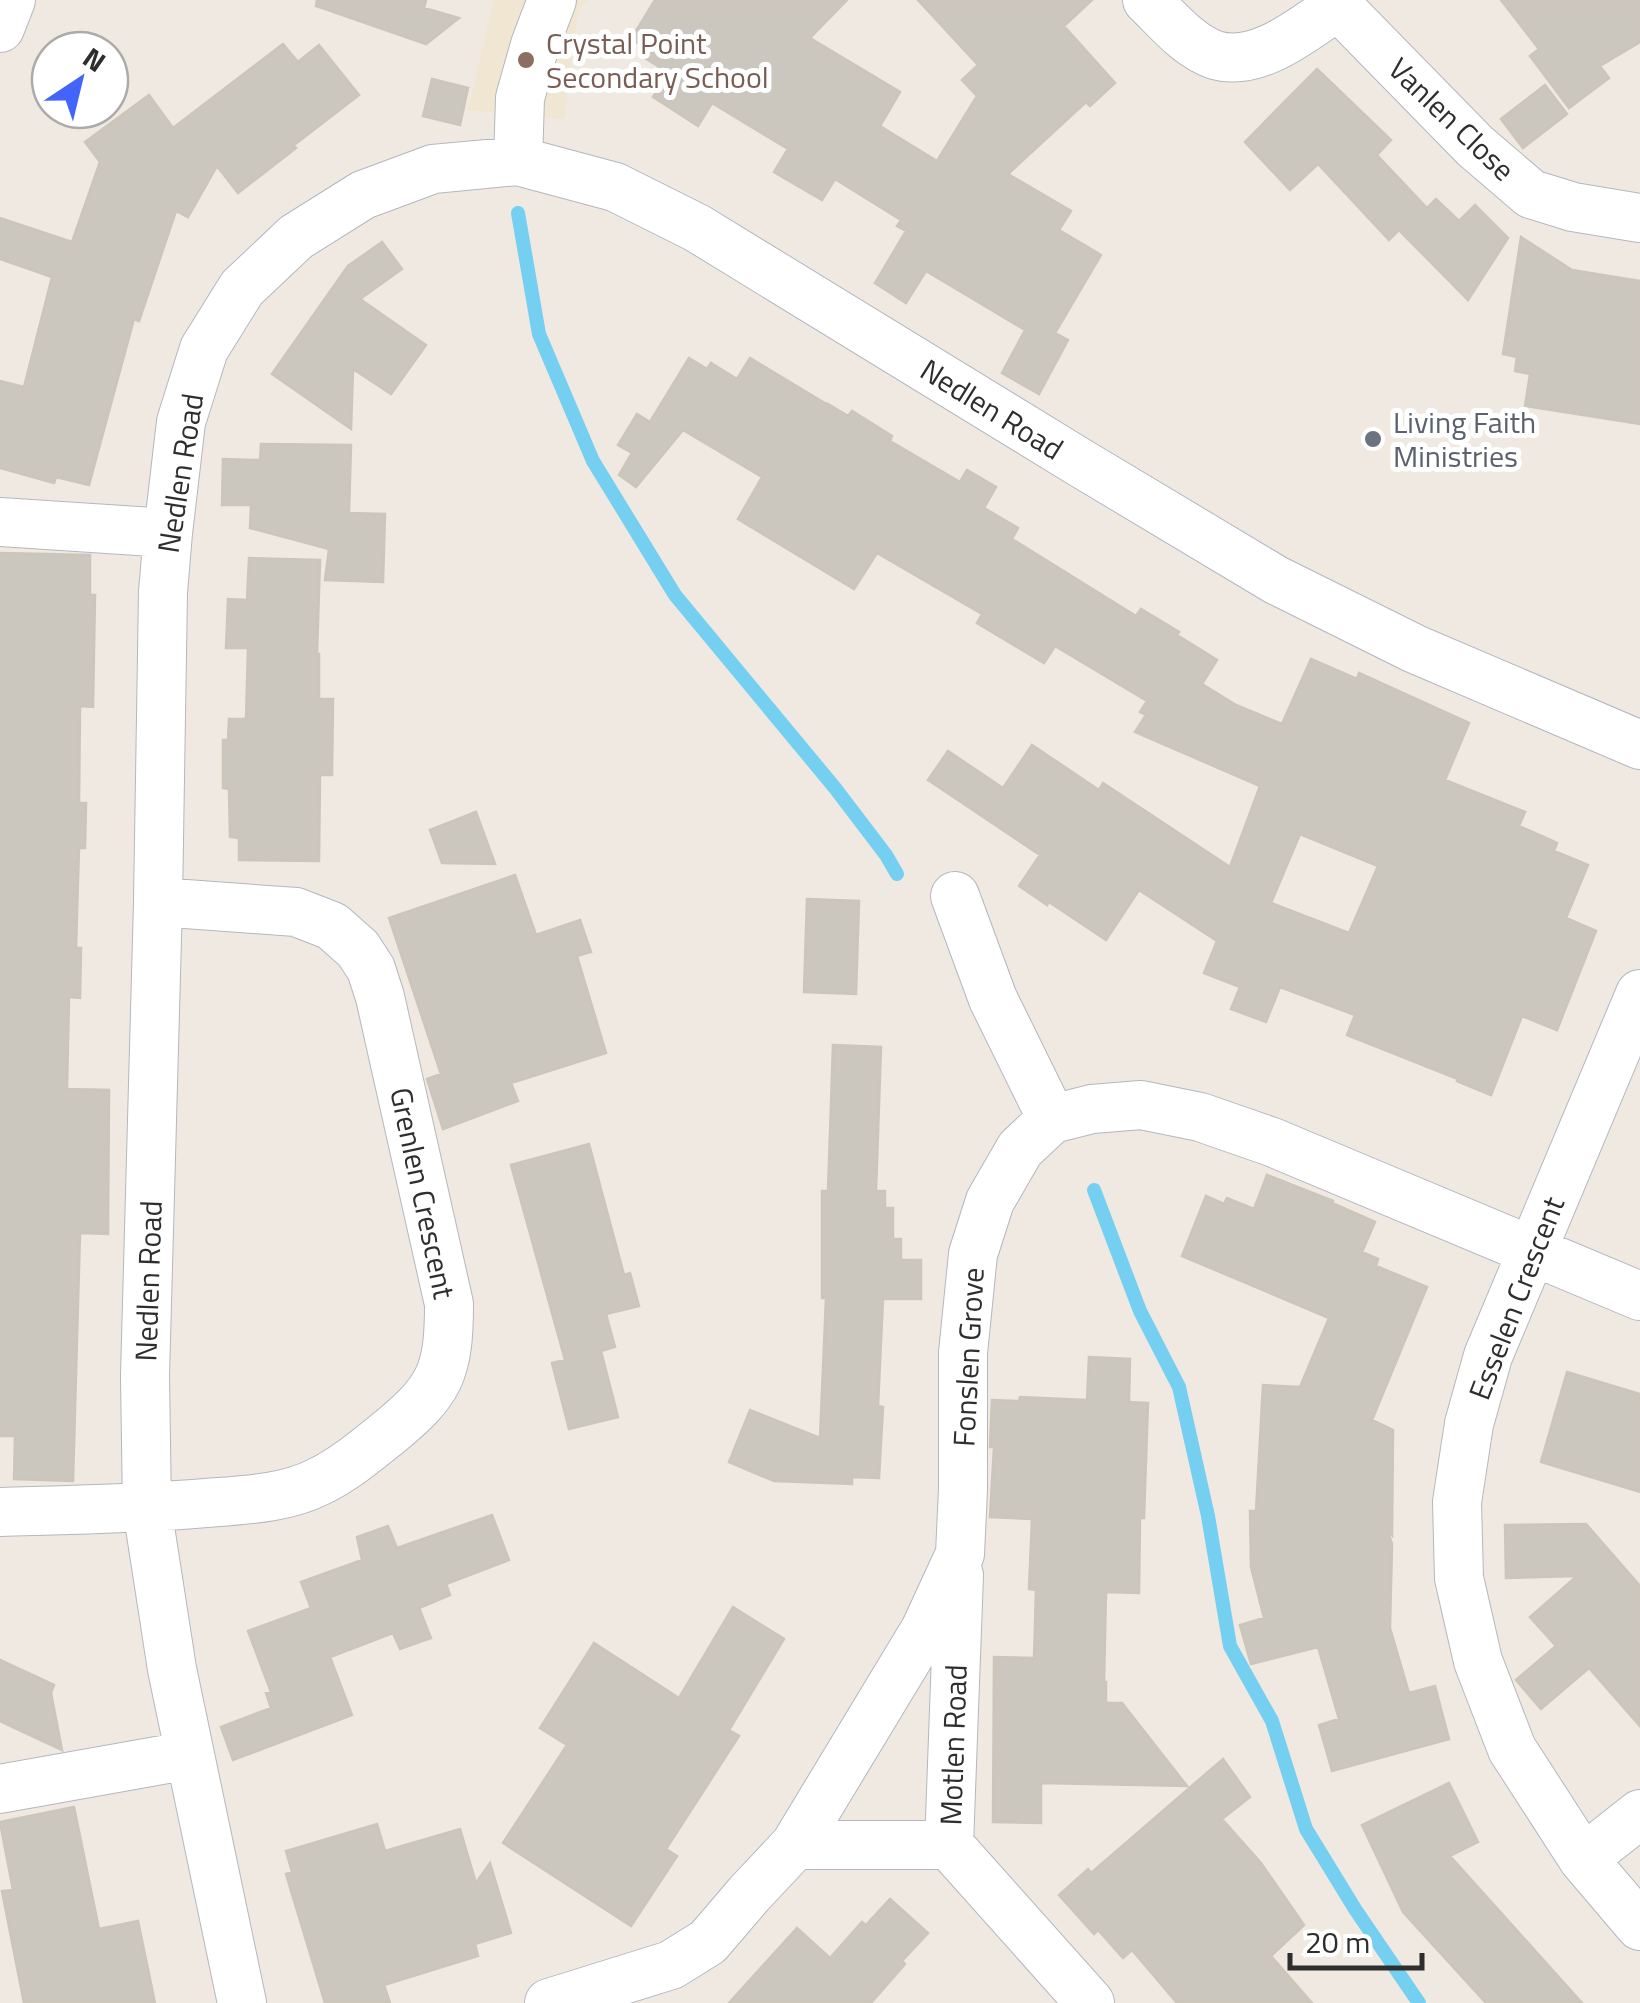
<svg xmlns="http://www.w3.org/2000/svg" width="1640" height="2003" font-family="'Titillium Web',sans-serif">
<rect width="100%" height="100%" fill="#efe9e1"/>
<path fill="#f0e6d1" d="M494,0H587L578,10L564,119L468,110Z"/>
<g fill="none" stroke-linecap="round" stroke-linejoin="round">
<path stroke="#75cff0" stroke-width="14" d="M518,213L539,334L593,461L675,595L835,788L886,855L897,874
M1094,1190L1140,1311L1179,1387L1208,1516L1230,1646L1272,1721L1306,1829L1355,1909L1419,2003"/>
</g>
<path fill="#cbc7bf" stroke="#cbc5ba" stroke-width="2.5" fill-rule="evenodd" d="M317,0H426L424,8L459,18L426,44L316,6Z
M655,0H847L810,38L900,92L880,126L937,161L977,96L962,80L978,65L918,0H1092L1064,26L1115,83L1090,106L1086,102L1008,174L1071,211L1059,230L1101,255L1055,333L1068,340L1039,394L1002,373L1025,330L926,271L906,303L875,283L906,231L897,226L901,220L835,179L822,200L774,172L788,149L712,103L698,126L653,97L669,73L645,58L650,50L631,39Z
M1501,0H1640V42L1600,66L1609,78L1569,108L1530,56L1539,49Z
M283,44L298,62L319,45L359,95L294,145L296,148L238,193L217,166L188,217L176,211L139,321L134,319L89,485L56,477L54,483L0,468V381L24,387L52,277L0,259V218L72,242L100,162L85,142L149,95L173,128Z
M1317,69L1391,140L1377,155L1427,208L1436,199L1459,221L1475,205L1508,238L1468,300L1399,230L1389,240L1318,164L1290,190L1245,142Z
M432,79L468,88L460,125L423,116Z
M1545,85L1567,114L1523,148L1501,119Z
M1521,237L1572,270L1640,281V424L1525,406L1530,374L1515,371L1517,357L1503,354Z
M382,242L402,269L360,299L426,345L391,394L353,369L351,429L272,374L348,266Z
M689,358L707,369L711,363L737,379L750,358L828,405V404L848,416L852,411L892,436L890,441L960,482L967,470L996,487L984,508L1018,528L1012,539L1136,616L1141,609L1179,632L1177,635L1217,660L1202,684L1236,705L1282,724L1311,659L1357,679L1359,673L1469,723L1445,780L1525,812L1519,826L1557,843L1554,851L1588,865L1566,918L1596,931L1557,1030L1522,1016L1491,1095L1457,1081L1458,1079L1347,1035L1355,1015L1280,987L1266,1022L1231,1009L1240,987L1204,973L1217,941L1139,890L1106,940L1049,902L1047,905L1019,886L1040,855L928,780L948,751L1003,788L1032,745L1099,790L1103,783L1230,867L1260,786L1135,732L1146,715L1140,712L1147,701L1055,646L1044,663L977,623L982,614L877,553L854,589L738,519L762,477L683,430L636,487L619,475L632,453L618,445L637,414L650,422ZM1300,834L1378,866L1349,933L1271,903Z
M261,444L351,445L349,513L385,514L383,582L325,580L329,549L250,528L251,505H222L223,459L260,460Z
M0,553L90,555V595H95L93,707L80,706L79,803H86L85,848H79L76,948H81L80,998L69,997L67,1089L109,1090L108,1234L80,1233L73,1481L14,1479L15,1436H0Z
M249,558L320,560L317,654H319V699H333L332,775H320L319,861L239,860V838L230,837L229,789L223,788V740H228L229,719H246L248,648H226L228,599L247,600Z
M476,812L495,864L442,863L430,830Z
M515,875L536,935L580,920L591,952L577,956L606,1053L511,1083L518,1101L443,1129L427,1079L441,1074L389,918Z
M807,899L859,901L856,994L804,992Z
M833,1045L881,1047L876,1191H885V1208H893V1239H901V1260H921V1299H883L878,1406L883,1407L879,1478L852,1477V1484L774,1481L729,1462L750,1410L820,1438L826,1298H822V1191H828Z
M589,1144L624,1275L630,1273L639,1306L606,1314L615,1347L601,1351L618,1417L569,1429L552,1363L565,1360L511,1165Z
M1267,1175L1333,1201L1332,1203L1375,1222L1362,1252L1378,1259L1376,1266L1427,1287L1372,1420L1393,1430L1392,1535L1387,1529L1392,1544L1390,1628L1409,1693L1435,1686L1449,1739L1332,1771L1319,1725L1339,1719L1318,1647L1251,1664L1240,1625L1264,1618L1251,1567L1250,1511H1256L1263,1385L1300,1387L1329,1318L1182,1256L1206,1196L1224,1204L1227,1198L1254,1209Z
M1089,1357L1130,1359L1129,1402L1148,1403L1144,1518H1140L1139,1593L1106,1592L1104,1682H1106V1703H1122L1187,1786L1041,1783V1823L993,1822L994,1657L1034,1658L1036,1590L1029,1589L1032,1519L990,1517L994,1447H990L992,1400L1019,1401L1020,1397L1087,1400Z
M1567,1372L1640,1394V1492L1541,1462Z
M492,1515L509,1560L446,1584L450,1595L419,1608L431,1638L400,1649L393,1633L330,1657L352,1715L233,1760L221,1727L271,1708L266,1693L271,1692L248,1631L311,1608L301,1582L362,1560L357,1537L388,1526L397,1548Z
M1586,1524L1640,1586V1726L1589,1668L1541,1709L1516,1680L1556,1646L1530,1617L1577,1576L1506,1578L1505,1525Z
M733,1607L784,1639L729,1730L739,1736L666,1849L677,1856L631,1926L503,1843L567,1745L540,1728L594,1643L679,1698Z
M0,1660L54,1685L51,1693L62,1750L0,1721Z
M1223,1759L1250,1797L1222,1819L1261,1863L1304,1925L1271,1956L1312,2003H1177L1132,1950L1123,1958L1098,1930L1094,1934L1059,1895L1088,1869L1091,1873Z
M1449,1783L1478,1842L1450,1856L1582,2003H1486L1403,1912L1362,1825Z
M74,1807L99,1929L138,1921L155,2003H24L2,1891L13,1890L0,1822Z
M377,1824L385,1851L460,1829L476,1883L490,1863L511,1933L475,1944L478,1956L384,1985L390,2003H325L286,1874L292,1872L286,1851Z
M890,1899L928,1933L902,1961L905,1964L871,2003H729L797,1928L830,1958L862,1922L866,1925Z"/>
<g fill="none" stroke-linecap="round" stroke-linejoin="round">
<defs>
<path id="minor" d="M1147,0C1166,18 1188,46 1215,55C1259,68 1304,28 1338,6L1475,146L1531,194L1573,207L1640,218
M0,28L11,0
M518,161L520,98L535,45L552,0
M0,522L168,533
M955,896L993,999L1052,1119
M1640,994L1488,1356L1469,1424L1457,1502L1459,1578L1478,1661L1512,1749L1583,1859L1640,1926
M0,1512C69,1510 137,1509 206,1503C243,1500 284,1499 318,1482C343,1470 366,1451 387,1434C440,1391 449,1373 449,1304L380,997L371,969L358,949L332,926L296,912L158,902
M959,1575L949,1845L1090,2003
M0,1789L190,1755
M795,1845H949
M1583,1859L1640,1814
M242,2003L172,1669L147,1508L145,1376L158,902L163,592L168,533L181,422L204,349L242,288L296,237L363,195L433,169L518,161L615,187L697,228L1079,462L1276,580L1415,649L1640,745
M549,2003L671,1965L708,1942L749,1894L795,1845L925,1630L960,1554L963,1489V1353L973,1254L990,1201L1020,1149L1052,1119L1092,1109L1141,1105L1200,1117L1272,1142L1640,1296"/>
</defs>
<use href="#minor" stroke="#b4b7c1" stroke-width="50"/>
<use href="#minor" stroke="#fff" stroke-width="48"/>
</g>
<circle fill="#8d6e63" stroke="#fff" stroke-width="4" cx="526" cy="60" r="10"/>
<circle fill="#6b7280" stroke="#fff" stroke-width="4" cx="1373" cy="439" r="10"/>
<g text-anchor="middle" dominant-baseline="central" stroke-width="10" stroke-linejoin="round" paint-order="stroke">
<g font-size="30" fill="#785e54" stroke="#fff" text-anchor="start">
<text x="546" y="43">Crystal Point<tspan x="546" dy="34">Secondary School</tspan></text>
</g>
<g font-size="30" fill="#2e2e2e" stroke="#fff">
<text transform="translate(1452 119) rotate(44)">Vanlen Close</text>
<text transform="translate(992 409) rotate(32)">Nedlen Road</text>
<text transform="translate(180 473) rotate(-81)">Nedlen Road</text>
<text transform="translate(423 1193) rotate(78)">Grenlen Crescent</text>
<text transform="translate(148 1281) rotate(-88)">Nedlen Road</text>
<text transform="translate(1516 1298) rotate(-69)">Esselen Crescent</text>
<text transform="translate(968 1357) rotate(-87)">Fonslen Grove</text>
<text transform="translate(953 1745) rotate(-88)">Motlen Road</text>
</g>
<g font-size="30" fill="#5b616d" stroke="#fff" text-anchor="start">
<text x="1393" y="422">Living Faith<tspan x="1393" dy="34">Ministries</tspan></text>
</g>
</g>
<g transform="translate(80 80) rotate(35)"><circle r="48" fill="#ffffff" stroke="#ababab" stroke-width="2.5"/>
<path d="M0-8L18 38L0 25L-18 38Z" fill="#4264fb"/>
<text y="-15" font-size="28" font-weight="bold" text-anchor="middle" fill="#2e2e2e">N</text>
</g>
<path d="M1290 1953v15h132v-15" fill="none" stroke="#2e2e2e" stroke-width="5"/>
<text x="1305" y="1953" font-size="30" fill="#2e2e2e" stroke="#ffffff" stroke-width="8" paint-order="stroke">20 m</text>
</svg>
